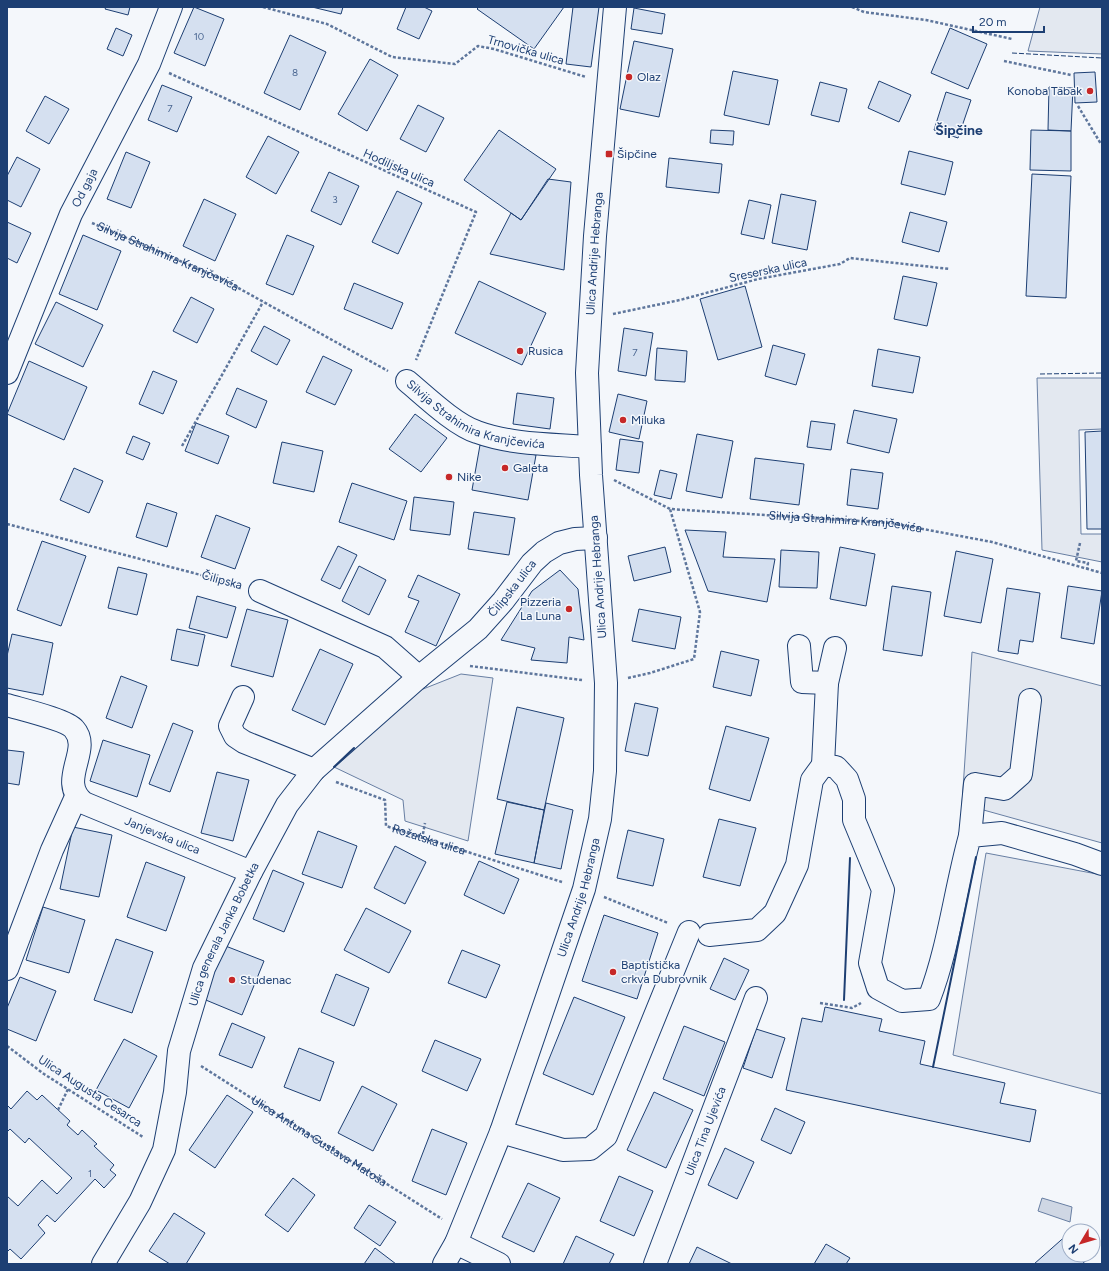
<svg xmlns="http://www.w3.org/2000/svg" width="1109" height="1271" font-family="Figtree,sans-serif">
<rect width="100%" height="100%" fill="#f4f7fb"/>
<path fill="#e3e8f0" stroke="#687fa3" d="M1040,7H1102V54L1028,51Z
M1037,378H1102V429L1079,430L1081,534H1102V562L1042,550Z
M972,652L1102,686V843L962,804Z
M461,674L493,678L468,841L405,821L403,800L334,767L413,693Z
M986,853L1102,875V1094L953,1055Z"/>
<path fill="#cfd7e4" stroke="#687fa3" d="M1042,1198L1072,1207L1070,1222L1038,1211Z"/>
<path fill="#d5e0f0" stroke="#1d3f73" d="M106,7H130L128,15L105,9Z
M194,7L224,19L205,66L174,53Z
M312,7H343L341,14Z
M406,7H424L432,11L419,39L397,29Z
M479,7H564L534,49L477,9Z
M573,7H599L591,67L566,64Z
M634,8L665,14L662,34L631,29Z
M116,28L132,35L123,56L107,49Z
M950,28L987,44L968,89L931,73Z
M290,35L326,52L300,110L264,93Z
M634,41L673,49L659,117L620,109Z
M370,59L398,75L367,131L338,114Z
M733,71L778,80L769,125L724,115Z
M1095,72L1097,102L1075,103L1074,73Z
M879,81L911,95L899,122L868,108Z
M820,82L847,89L839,122L811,115Z
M162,85L192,97L177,132L148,120Z
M1049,87L1073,88L1071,131L1048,130Z
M946,92L971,100L958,138L934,130Z
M45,96L69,109L49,144L26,131Z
M418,105L444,118L426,152L400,139Z
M499,130L556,169L521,220L464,180Z
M711,130L734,131L733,145L710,143Z
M1031,130L1071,131V171L1030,170Z
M268,136L299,152L276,194L246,177Z
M909,151L953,162L945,195L901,184Z
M126,152L150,162L131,208L107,199Z
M17,157L40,169L21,207L7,200V176Z
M669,158L722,164L719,193L666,187Z
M329,172L359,186L341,225L311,211Z
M1032,174L1071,176L1066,298L1026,296Z
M548,179L571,182L564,270L490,254L511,213L521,220Z
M397,191L422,203L398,254L372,242Z
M781,194L816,201L807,250L772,243Z
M204,199L236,214L215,261L183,246Z
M749,200L771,205L764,239L741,234Z
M910,212L947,222L939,252L902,242Z
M7,222L31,233L17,263L7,258Z
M83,235L121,251L97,310L59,294Z
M287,235L314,246L293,295L266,284Z
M903,276L937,283L927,326L894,319Z
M479,281L546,313L522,365L455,333Z
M354,283L403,303L392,329L344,309Z
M745,286L762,347L718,360L700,299Z
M191,297L214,309L197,343L173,331Z
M56,302L103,325L83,367L35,344Z
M264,326L290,340L277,365L251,351Z
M624,328L653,333L646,376L618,371Z
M773,345L805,354L796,385L765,376Z
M657,348L687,351L685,382L655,380Z
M878,349L920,357L913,393L872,386Z
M323,356L352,370L335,405L306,392Z
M29,361L87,387L64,440L7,414Z
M153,371L177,381L163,414L139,404Z
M237,388L267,401L256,428L226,414Z
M517,393L554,398L550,429L513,424Z
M618,394L647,401L639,439L609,432Z
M854,410L897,419L889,453L847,443Z
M415,414L447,438L421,472L389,449Z
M811,421L835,424L831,450L807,447Z
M196,423L229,436L218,464L185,451Z
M1102,431V529H1087L1085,432Z
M697,434L733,441L722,498L686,491Z
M133,436L150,443L143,460L126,453Z
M620,439L643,442L639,473L616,470Z
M282,442L323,451L314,492L273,483Z
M480,445L536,455L528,500L472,490Z
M755,458L804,464L799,505L750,499Z
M74,468L103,481L89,513L60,500Z
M851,469L883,473L878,509L847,505Z
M660,470L677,474L671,499L654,495Z
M352,483L407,501L394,540L339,522Z
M414,497L454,502L450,535L410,530Z
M147,503L177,513L167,547L136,537Z
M474,512L515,518L509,555L468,549Z
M216,515L250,528L235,569L201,557Z
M685,530L726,532L723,557L775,559L767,602L708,591Z
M42,541L86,556L61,626L17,610Z
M338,546L357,555L340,589L321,580Z
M665,547L671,572L634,581L628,556Z
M840,547L875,554L866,606L830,599Z
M781,550L819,552L817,588L779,587Z
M956,551L993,559L981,623L944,616Z
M359,566L386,580L369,615L342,601Z
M118,567L147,574L137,615L108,608Z
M560,570L578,589L584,640L569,637L567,663L531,660L535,648L501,640L532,591Z
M418,575L460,594L436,646L405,632L419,601L408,597Z
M892,586L931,592L922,656L883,650Z
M1068,586L1102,591L1094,644L1061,638Z
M1007,588L1040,593L1033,642L1020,640L1018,654L998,651Z
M197,596L236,607L227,638L189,628Z
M247,609L288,620L273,677L231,666Z
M639,609L681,617L675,649L632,641Z
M177,629L205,635L198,666L171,660Z
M12,634L53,643L43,695L7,688V656Z
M320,649L353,664L325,725L292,710Z
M721,651L759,660L751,696L713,687Z
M121,676L147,686L132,728L106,718Z
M635,703L658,708L648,756L625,751Z
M517,707L564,718L544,810L497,799Z
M173,723L193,731L170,792L149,784Z
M726,726L769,738L750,801L709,789Z
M103,740L150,755L137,797L90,781Z
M7,750L24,752L19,785L7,783Z
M217,772L249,780L233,841L201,833Z
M507,802L544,810L534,863L495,854Z
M546,803L573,810L561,869L534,863Z
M719,819L756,828L740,886L703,877Z
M73,827L112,835L99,897L60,889Z
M628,830L664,839L653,886L617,878Z
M318,831L357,846L342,888L302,874Z
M395,846L426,862L405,904L374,888Z
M479,861L519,879L504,914L464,895Z
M146,862L185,877L166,931L127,917Z
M273,870L304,883L284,932L253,919Z
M43,907L85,920L69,973L26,960Z
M366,908L411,931L389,973L344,950Z
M604,915L658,933L637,999L582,981Z
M116,939L153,952L132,1013L94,1000Z
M223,945L264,961L242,1015L201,998Z
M462,950L500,965L486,998L448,983Z
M724,958L749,970L735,1000L710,989Z
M336,974L369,988L354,1026L321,1012Z
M20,977L56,991L36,1041L7,1029V1008Z
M574,997L625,1017L593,1095L543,1074Z
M825,1007L882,1019L879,1031L925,1041L920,1064L1005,1083L1000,1103L1036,1110L1030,1142L786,1090L802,1018L822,1022Z
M232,1023L265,1037L252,1068L219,1055Z
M684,1026L725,1042L704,1096L663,1079Z
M756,1029L785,1038L772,1078L743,1068Z
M124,1039L157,1056L129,1108L96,1090Z
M435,1040L481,1059L467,1091L422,1071Z
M299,1048L334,1062L320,1101L284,1087Z
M362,1086L397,1104L373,1151L338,1133Z
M27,1091L37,1100L42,1095L70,1121L67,1125L78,1135L82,1130L97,1144L94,1146L114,1165L110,1170L116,1175L104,1188L95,1179L55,1222L47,1215L38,1225L45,1233L21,1259L10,1249L7,1252V1196L18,1206L42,1180L57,1194L72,1178L29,1138L25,1143L10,1129L7,1132V1105L11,1109Z
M654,1092L693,1110L666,1168L627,1150Z
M227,1095L253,1112L215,1168L189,1150Z
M775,1108L805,1122L791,1154L761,1140Z
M432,1129L467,1143L446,1195L412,1181Z
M725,1148L754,1162L737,1199L708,1185Z
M619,1176L653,1191L634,1236L600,1221Z
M293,1178L315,1195L288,1232L265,1215Z
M528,1183L560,1198L534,1252L502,1237Z
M369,1205L396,1222L380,1246L354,1228Z
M174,1213L205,1233L186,1264H170L149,1251Z
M1069,1233V1255H1092L1082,1264H1034Z
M576,1236L614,1254L609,1264H563Z
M826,1244L850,1258L846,1264H814Z
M697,1247L732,1264H689Z
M375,1248L396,1264H364Z"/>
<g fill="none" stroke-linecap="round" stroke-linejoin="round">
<defs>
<g id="minor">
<path id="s5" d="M7,373L71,214L149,64L171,7"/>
<path id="s6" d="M407,381C425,396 455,425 477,432C513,445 552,444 590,447"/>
<path d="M260,591L385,647L419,677"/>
<path d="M799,646L802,682L827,683"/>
<path d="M243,697L230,726L235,736L244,742L314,770"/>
<path id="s7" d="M7,705C20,709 67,720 74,729C93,750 56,781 84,803L251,872"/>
<path d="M823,765L836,767L847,779L854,799V820L883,890L870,963L878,988L902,1001L929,999C949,947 955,890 970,836L1002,833L1075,854L1102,864"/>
<path d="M823,765L827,683L835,648"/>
<path d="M970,836L975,784L1004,789L1021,774L1030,700"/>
<path d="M709,935L757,930L775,913L797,865L812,780L823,765"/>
<path d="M7,969L52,850L76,797"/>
<path d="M501,1132L563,1150L590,1149L606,1136L689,932"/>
<path d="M456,1243L499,1264"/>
<path id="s8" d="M103,1264L140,1202L164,1150L175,1092L179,1051L204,968L251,872L287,805L314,770L419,677L478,629L503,601L532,563L544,552L559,543L575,539L596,538"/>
<path id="s9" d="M444,1264L456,1243L501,1132L584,889L600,819L605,771L606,683L591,475L587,373L595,236L615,7"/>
<path id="s10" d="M655,1264L756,998"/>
</g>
</defs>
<use href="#minor" stroke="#1d3f73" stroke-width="24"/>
<g stroke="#5e769c" stroke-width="2.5" stroke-dasharray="3 2" stroke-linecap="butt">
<path d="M263,7L327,24L392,57L455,64L478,46L494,49L586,77"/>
<path d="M852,7L864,12L926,20L1012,39"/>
<path d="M1004,61L1071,75"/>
<path d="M169,73L476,212L416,360"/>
<path d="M1078,106L1101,144"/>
<path id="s1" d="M92,223L224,280L388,371"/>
<path d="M613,314L680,300L758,279L840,264L850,258L950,269"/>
<path d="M182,446L263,302"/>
<path id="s2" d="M614,480L670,509L891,523L992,542L1102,573"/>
<path d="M7,524L239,585"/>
<path d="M1080,543L1076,561L1088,563L1087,569"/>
<path d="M470,666L582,680"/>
<path d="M628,678L650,673L694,659L700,612L670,509"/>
<path id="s3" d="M336,782L385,800L386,826L562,882"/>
<path d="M422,839L425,823"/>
<path d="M604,897L668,923"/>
<path d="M820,1003L852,1008L861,1003"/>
<path d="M7,1046L44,1074L143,1137"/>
<path id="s4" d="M201,1066L442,1219"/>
<path d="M58,1110L68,1089"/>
</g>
<use href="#minor" stroke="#f4f7fb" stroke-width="22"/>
<path stroke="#1d3f73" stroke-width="1" stroke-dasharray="5 2" stroke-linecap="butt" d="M1012,53L1102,58
M1040,374L1102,373"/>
<path stroke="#1d3f73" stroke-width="2" d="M334,767L354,748
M844,1000L850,858
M933,1067L976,857"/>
</g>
<g fill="#c62828" stroke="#f4f7fb" stroke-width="1.5">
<circle cx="629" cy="77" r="4"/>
<circle cx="1090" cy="91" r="4"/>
<rect x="605" y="150" width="8" height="8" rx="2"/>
<circle cx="520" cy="351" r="4"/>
<circle cx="623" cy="420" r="4"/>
<circle cx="505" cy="468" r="4"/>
<circle cx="449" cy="477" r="4"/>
<circle cx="569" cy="609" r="4"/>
<circle cx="613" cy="972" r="4"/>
<circle cx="232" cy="980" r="4"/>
</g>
<g text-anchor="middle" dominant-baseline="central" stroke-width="3" stroke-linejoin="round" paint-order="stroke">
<g font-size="10" fill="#4b6792">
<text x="199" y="36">10</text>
<text x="295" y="72">8</text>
<text x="170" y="108">7</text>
<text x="335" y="199">3</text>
<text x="635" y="352">7</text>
<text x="90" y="1173">1</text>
</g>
<g font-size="12" fill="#1d3f73" stroke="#f4f7fb">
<text transform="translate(526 50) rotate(16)">Trnovička ulica</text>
<text transform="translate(399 168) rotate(24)">Hodiljska ulica</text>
<text stroke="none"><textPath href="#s5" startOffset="201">Od gaja</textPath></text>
<text stroke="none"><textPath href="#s9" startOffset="1039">Ulica Andrije Hebranga</textPath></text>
<text stroke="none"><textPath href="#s1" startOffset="83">Silvija Strahimira Kranjčevića</textPath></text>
<text transform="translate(768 270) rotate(-12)">Sreserska ulica</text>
<text stroke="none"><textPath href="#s6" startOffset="79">Silvija Strahimira Kranjčevića</textPath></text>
<text stroke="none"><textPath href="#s2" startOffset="239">Silvija Strahimira Kranjčevića</textPath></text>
<text transform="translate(598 577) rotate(-94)">Ulica Andrije Hebranga</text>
<text transform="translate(222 580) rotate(15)">Čilipska</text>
<text stroke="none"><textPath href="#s8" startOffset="813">Čilipska ulica</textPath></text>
<text stroke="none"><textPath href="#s7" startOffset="236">Janjevska ulica</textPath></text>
<text stroke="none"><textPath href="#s3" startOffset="123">Rožatska ulica</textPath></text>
<text stroke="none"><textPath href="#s9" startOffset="391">Ulica Andrije Hebranga</textPath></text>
<text stroke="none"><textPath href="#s8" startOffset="355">Ulica generala Janka Bobetka</textPath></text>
<text transform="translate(90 1091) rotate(33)">Ulica Augusta Cesarca</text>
<text stroke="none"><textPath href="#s10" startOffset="142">Ulica Tina Ujevića</textPath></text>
<text stroke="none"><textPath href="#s4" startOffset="140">Ulica Antuna Gustava Matoša</textPath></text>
</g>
<g font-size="12" fill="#1d3f73" stroke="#f4f7fb" text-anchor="start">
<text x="637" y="77">Olaz</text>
<text x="1082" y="91" text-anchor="end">Konoba Tabak</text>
<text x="617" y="154">Šipčine</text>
<text x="528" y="351">Rusica</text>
<text x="631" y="420">Miluka</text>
<text x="513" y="468">Galeta</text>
<text x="457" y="477">Nike</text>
<text x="561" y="602" text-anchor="end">Pizzeria<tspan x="561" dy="14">La Luna</tspan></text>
<text x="621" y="965">Baptistička<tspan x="621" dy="14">crkva Dubrovnik</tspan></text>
<text x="240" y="980">Studenac</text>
</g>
<g font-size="14" font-weight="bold" fill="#1d3f73" stroke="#f4f7fb">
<text x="959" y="130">Šipčine</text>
</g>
</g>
<rect width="1109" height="1271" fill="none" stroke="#1d3f73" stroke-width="16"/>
<g transform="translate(1081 1243) rotate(232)"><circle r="19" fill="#f4f7fb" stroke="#9eadc5"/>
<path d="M0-3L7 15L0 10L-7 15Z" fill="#c62828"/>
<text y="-6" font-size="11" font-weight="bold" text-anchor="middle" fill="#1d3f73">N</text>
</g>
<path d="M973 26v6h71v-6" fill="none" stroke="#1d3f73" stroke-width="2"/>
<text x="979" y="26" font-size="12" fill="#1d3f73" stroke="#f4f7fb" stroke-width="3" paint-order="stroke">20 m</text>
</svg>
